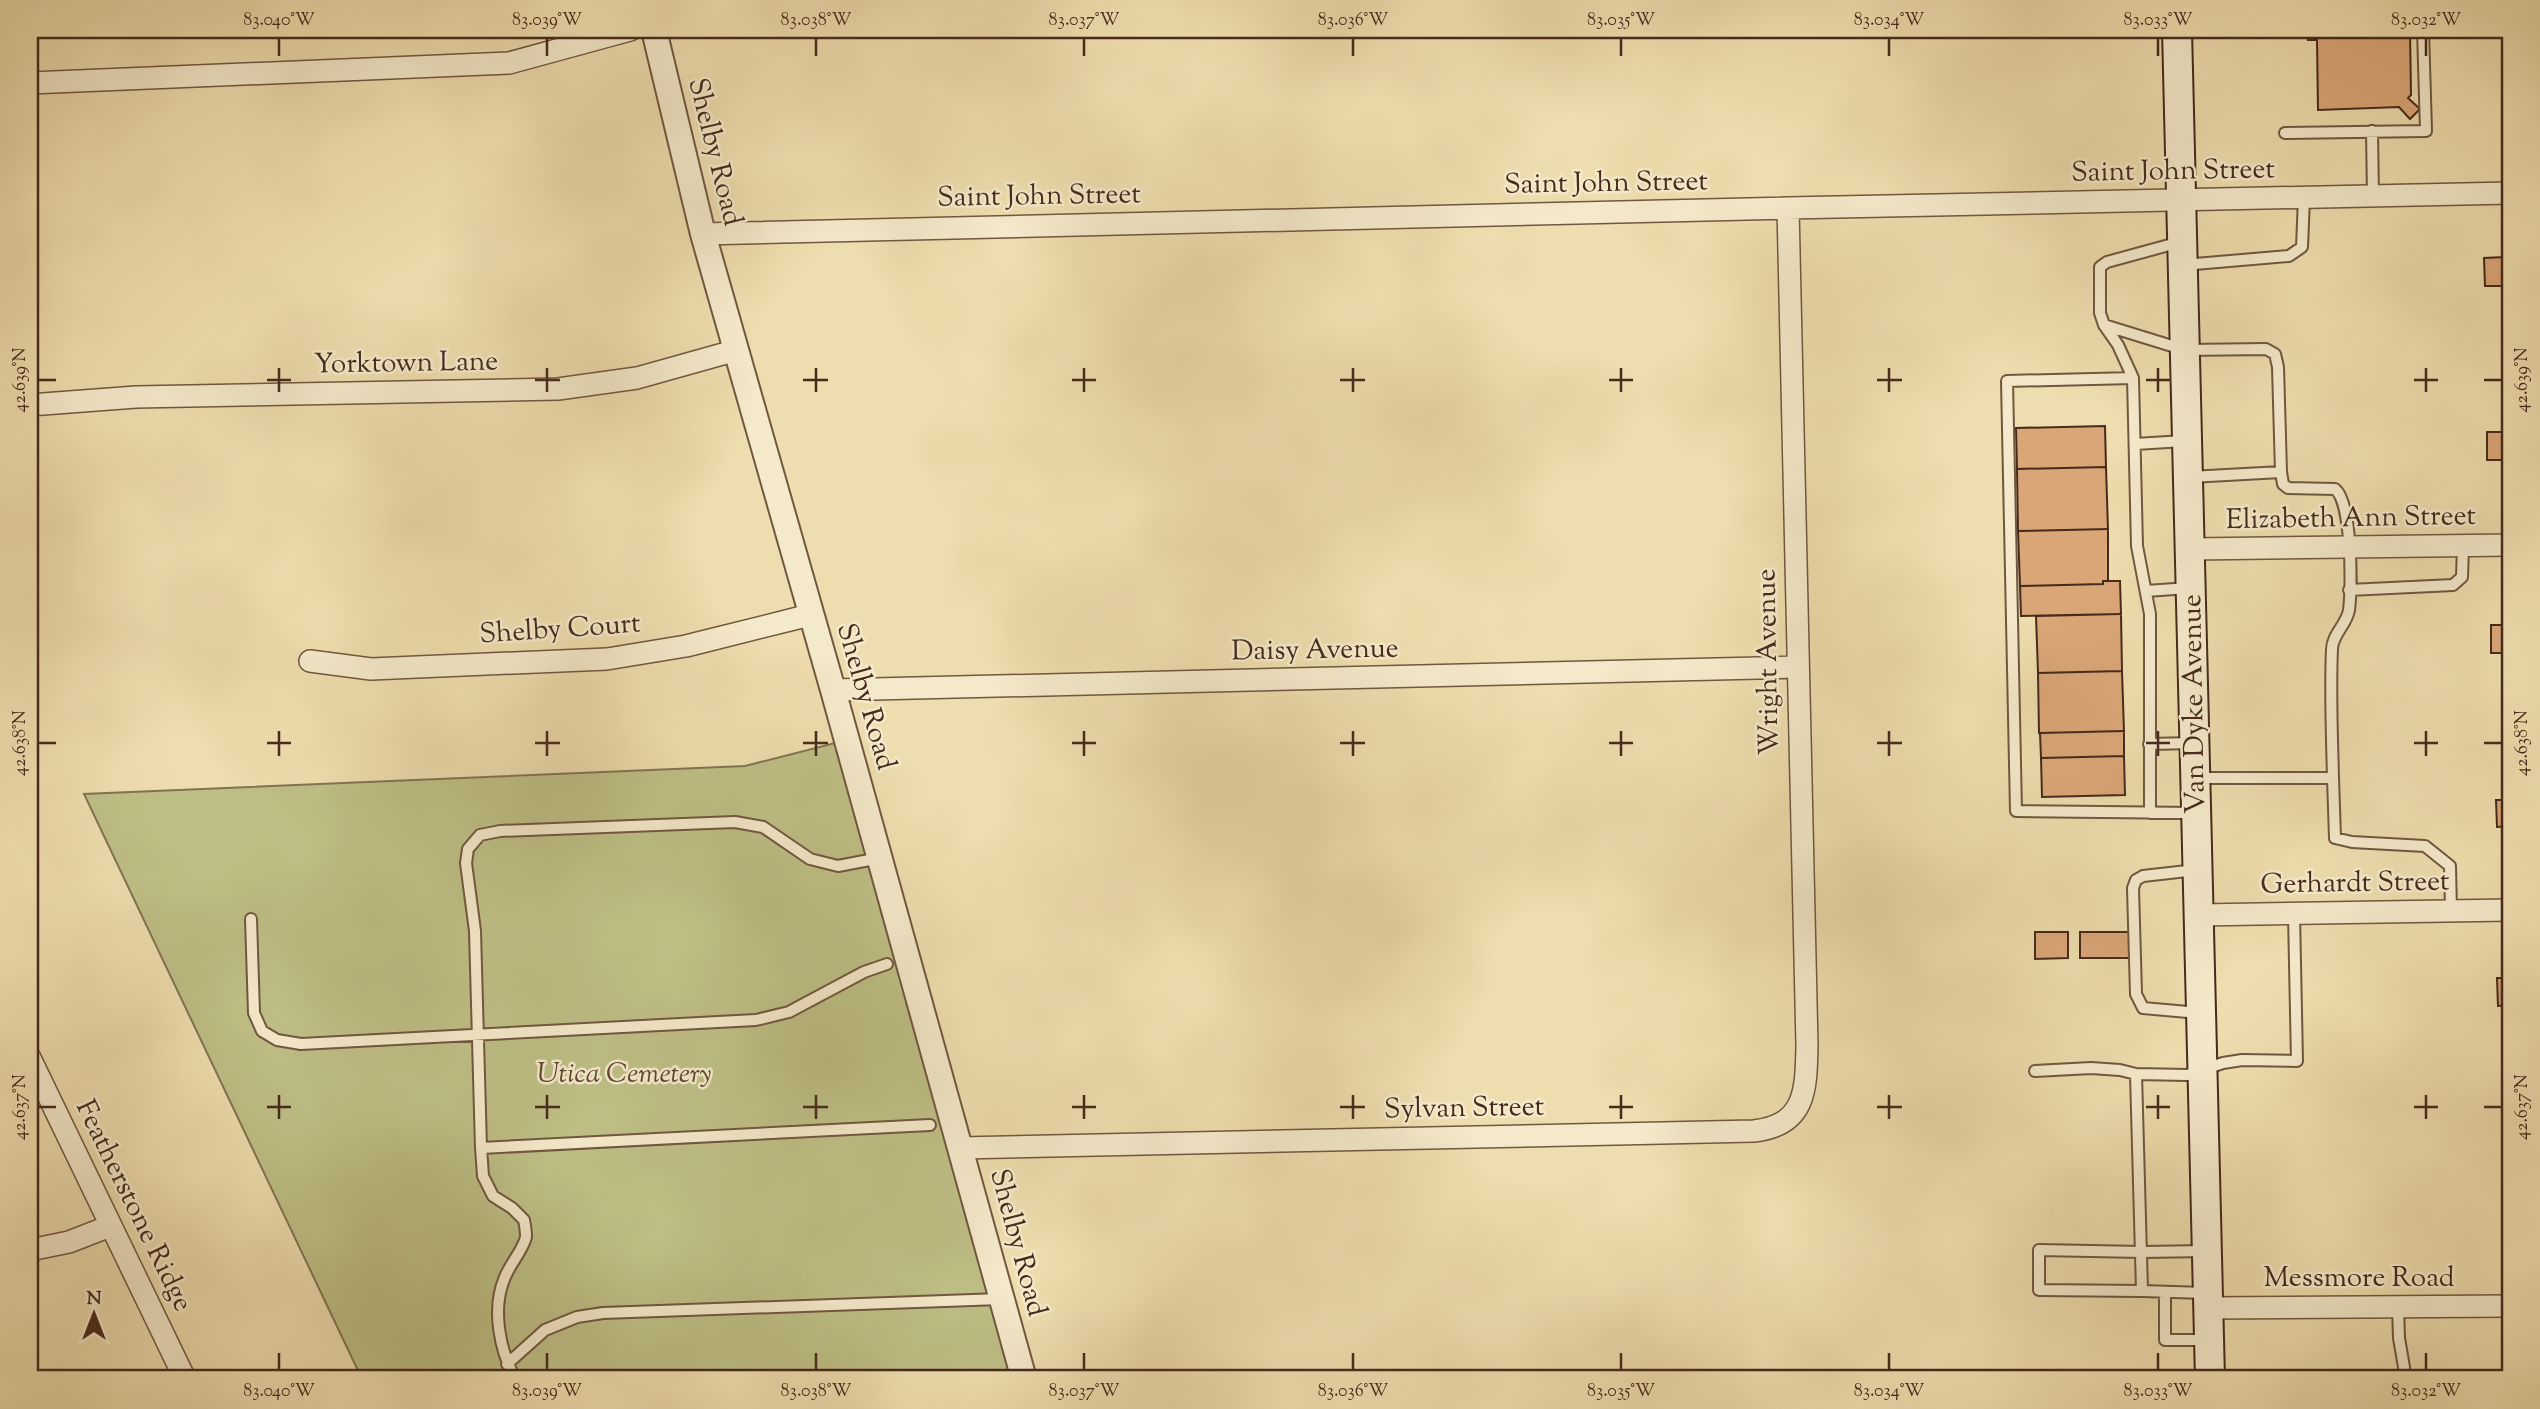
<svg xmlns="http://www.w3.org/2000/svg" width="2540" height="1409" font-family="'Sorts Mill Goudy',serif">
<rect width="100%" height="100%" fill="#eeddae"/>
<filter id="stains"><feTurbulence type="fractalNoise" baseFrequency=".00286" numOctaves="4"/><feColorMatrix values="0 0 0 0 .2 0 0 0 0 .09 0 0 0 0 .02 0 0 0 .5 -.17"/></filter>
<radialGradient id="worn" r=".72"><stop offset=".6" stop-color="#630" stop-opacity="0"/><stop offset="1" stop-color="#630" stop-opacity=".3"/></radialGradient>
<path fill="#bebf86" stroke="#827451" stroke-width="2" d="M847,740L1024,1379H362L84,794L745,766Z"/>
<path fill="#daa677" stroke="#462a1c" stroke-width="2" d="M2308,30H2410L2411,95L2408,98L2420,109L2410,119L2399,107L2318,110L2317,40H2308Z
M2510,247V296H2506V286H2485L2484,258L2505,257V248Z
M2105,426L2106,467L2017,469L2016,428Z
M2487,432H2510V460H2487Z
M2106,467L2108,529L2018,531L2017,469Z
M2108,529V581H2103V584L2020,586L2018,531Z
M2103,581H2120L2121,614L2021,616L2020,586L2103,584Z
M2121,614L2122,671L2038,673L2036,616Z
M2491,625H2510V653H2491Z
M2122,671L2124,731L2039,733L2038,673Z
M2124,731V756L2041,758L2040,733Z
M2124,756L2125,795L2042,797L2041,758Z
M2496,800H2510V826L2497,827Z
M2035,932H2068V958L2035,959Z
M2080,932H2130V958H2080Z
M2497,978H2510V1005L2498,1006Z"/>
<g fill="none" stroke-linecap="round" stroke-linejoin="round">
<defs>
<path id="service" d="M2372,131L2373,197
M2285,133L2426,131L2423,30
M2183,265L2289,256L2302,247L2304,198
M2104,325L2185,350L2266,349L2275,354L2278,367L2281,472L2190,477
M2133,378L2118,345L2104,325L2100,313V267L2107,262L2180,242
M2135,444L2184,441
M2349,590L2453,585L2462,577L2463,546
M2146,591L2189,588
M2149,744L2192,743
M2197,778H2333C2332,735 2330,692 2332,649C2332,635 2347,624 2349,610C2352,587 2352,502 2335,489L2288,488L2283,484L2281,472
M2333,778L2335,838L2352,842L2425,846L2450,866L2451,911
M2150,813V614L2137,546L2133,378L2007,381L2016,811L2195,813
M2196,870L2143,876L2136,880L2133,888L2136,994L2143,1008L2199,1013
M251,919L254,1013L262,1031L277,1040L301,1044L756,1020L789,1012L864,972L887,964
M2035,1071L2091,1068L2120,1070L2136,1074L2187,1075L2223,1063L2242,1060L2297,1061L2294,914
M2136,1074L2142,1291L2205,1293
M481,1148L930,1125
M2142,1291L2039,1290V1250L2142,1252L2207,1251
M2165,1292V1340H2208
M2398,1307L2399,1338L2406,1379
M507,1364L545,1330L577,1317L603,1313L1001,1299
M515,1379C500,1350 491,1309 505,1277C510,1264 523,1250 526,1237C526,1232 525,1225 524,1220L512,1208L493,1196L483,1176L481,1148L475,931L466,863L468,849L480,835L500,831L735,822L763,827L810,859L838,866L880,858"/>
<path id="minor" d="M30,83L509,63L630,30
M703,234L1788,208L2510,193
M30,405L136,397L558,389L637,378L737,350
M2192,549L2510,545
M310,661L371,669L607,659L686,646L810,615
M833,690L1797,667
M2200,915L2510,910
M30,1058L185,1379
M960,1148L1754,1131C1806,1125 1806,1090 1807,1046L1788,208
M30,1250L69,1242L110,1226
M2208,1308L2510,1306"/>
<path id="tertiary" d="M654,30L703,234L833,690L1024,1379"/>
<path id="secondary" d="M2177,30L2210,1379"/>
</defs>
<use href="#service" stroke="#705740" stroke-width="14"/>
<use href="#minor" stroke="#705740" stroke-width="24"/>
<use href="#tertiary" stroke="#705740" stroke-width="28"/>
<use href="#secondary" stroke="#462a1c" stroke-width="32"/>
<use href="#service" stroke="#f4e9ca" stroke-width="10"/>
<use href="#minor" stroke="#f4e9ca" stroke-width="21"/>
<use href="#tertiary" stroke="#f4e9ca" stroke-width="24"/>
<use href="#secondary" stroke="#f4e9ca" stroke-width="28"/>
</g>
<path fill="none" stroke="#462a1c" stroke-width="2.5" d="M279,38V56M547,38V56M816,38V56M1084,38V56M1353,38V56M1621,38V56M1889,38V56M2158,38V56M2426,38V56M279,368V392M547,368V392M816,368V392M1084,368V392M1353,368V392M1621,368V392M1889,368V392M2158,368V392M2426,368V392M38,380H56M267,380H291M535,380H560M803,380H828M1072,380H1096M1340,380H1365M1609,380H1633M1877,380H1902M2146,380H2170M2414,380H2438M2484,380H2502M279,731V756M547,731V756M816,731V756M1084,731V756M1353,731V756M1621,731V756M1889,731V756M2158,731V756M2426,731V756M38,743H56M267,743H291M535,743H560M803,743H828M1072,743H1096M1340,743H1365M1609,743H1633M1877,743H1902M2146,743H2170M2414,743H2438M2484,743H2502M279,1095V1119M547,1095V1119M816,1095V1119M1084,1095V1119M1353,1095V1119M1621,1095V1119M1889,1095V1119M2158,1095V1119M2426,1095V1119M38,1107H56M267,1107H291M535,1107H560M803,1107H828M1072,1107H1096M1340,1107H1365M1609,1107H1633M1877,1107H1902M2146,1107H2170M2414,1107H2438M2484,1107H2502M279,1353V1370M547,1353V1370M816,1353V1370M1084,1353V1370M1353,1353V1370M1621,1353V1370M1889,1353V1370M2158,1353V1370M2426,1353V1370"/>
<g text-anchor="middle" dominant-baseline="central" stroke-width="5" stroke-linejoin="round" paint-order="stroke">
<g font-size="28" fill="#462a1c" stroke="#f4e9ca">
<text transform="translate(714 152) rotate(76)">Shelby Road</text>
<text transform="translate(2173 172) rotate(-1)">Saint John Street</text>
<text transform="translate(1606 184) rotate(-1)">Saint John Street</text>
<text transform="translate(1039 197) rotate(-1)">Saint John Street</text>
<text transform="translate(406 364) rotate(-1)">Yorktown Lane</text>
<text transform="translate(2351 519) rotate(-1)">Elizabeth Ann Street</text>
<text transform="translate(560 630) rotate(-4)">Shelby Court</text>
<text transform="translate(1315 651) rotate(-1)">Daisy Avenue</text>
<text transform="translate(1769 662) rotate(-91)">Wright Avenue</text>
<text transform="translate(865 697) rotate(74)">Shelby Road</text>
<text transform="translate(2195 704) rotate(-91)">Van Dyke Avenue</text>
<text transform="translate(2355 884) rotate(-1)">Gerhardt Street</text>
<text transform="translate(1464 1109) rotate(-1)">Sylvan Street</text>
<text transform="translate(133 1206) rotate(64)">Featherstone Ridge</text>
<text transform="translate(1017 1243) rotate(75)">Shelby Road</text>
<text x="2359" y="1279">Messmore Road</text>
</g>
<g font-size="28" font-style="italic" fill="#5e4831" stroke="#f4e9ca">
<text x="624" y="1075">Utica Cemetery</text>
</g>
</g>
<rect width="2540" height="1409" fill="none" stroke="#eeddae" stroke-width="77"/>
<g transform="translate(94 1314)" stroke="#f4e9ca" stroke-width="5" paint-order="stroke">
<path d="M0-5L12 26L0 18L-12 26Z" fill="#462a1c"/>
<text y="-10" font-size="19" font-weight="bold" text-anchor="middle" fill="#462a1c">N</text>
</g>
<rect x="38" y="38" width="2464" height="1332" fill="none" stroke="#462a1c" stroke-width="2.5"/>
<g font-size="18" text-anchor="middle" fill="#462a1c">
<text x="279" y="25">83.040°W</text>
<text x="547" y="25">83.039°W</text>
<text x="816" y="25">83.038°W</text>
<text x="1084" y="25">83.037°W</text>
<text x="1353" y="25">83.036°W</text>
<text x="1621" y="25">83.035°W</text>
<text x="1889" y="25">83.034°W</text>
<text x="2158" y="25">83.033°W</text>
<text x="2426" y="25">83.032°W</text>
<text transform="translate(19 380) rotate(-90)" y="6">42.639°N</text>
<text transform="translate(2521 380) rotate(-90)" y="6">42.639°N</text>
<text transform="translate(19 743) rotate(-90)" y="6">42.638°N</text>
<text transform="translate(2521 743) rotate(-90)" y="6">42.638°N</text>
<text transform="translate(19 1107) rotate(-90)" y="6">42.637°N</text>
<text transform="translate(2521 1107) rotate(-90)" y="6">42.637°N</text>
<text x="279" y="1396">83.040°W</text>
<text x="547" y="1396">83.039°W</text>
<text x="816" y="1396">83.038°W</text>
<text x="1084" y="1396">83.037°W</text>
<text x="1353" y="1396">83.036°W</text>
<text x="1621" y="1396">83.035°W</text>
<text x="1889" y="1396">83.034°W</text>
<text x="2158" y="1396">83.033°W</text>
<text x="2426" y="1396">83.032°W</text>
</g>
<rect width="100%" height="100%" filter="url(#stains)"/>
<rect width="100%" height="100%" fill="url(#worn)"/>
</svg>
